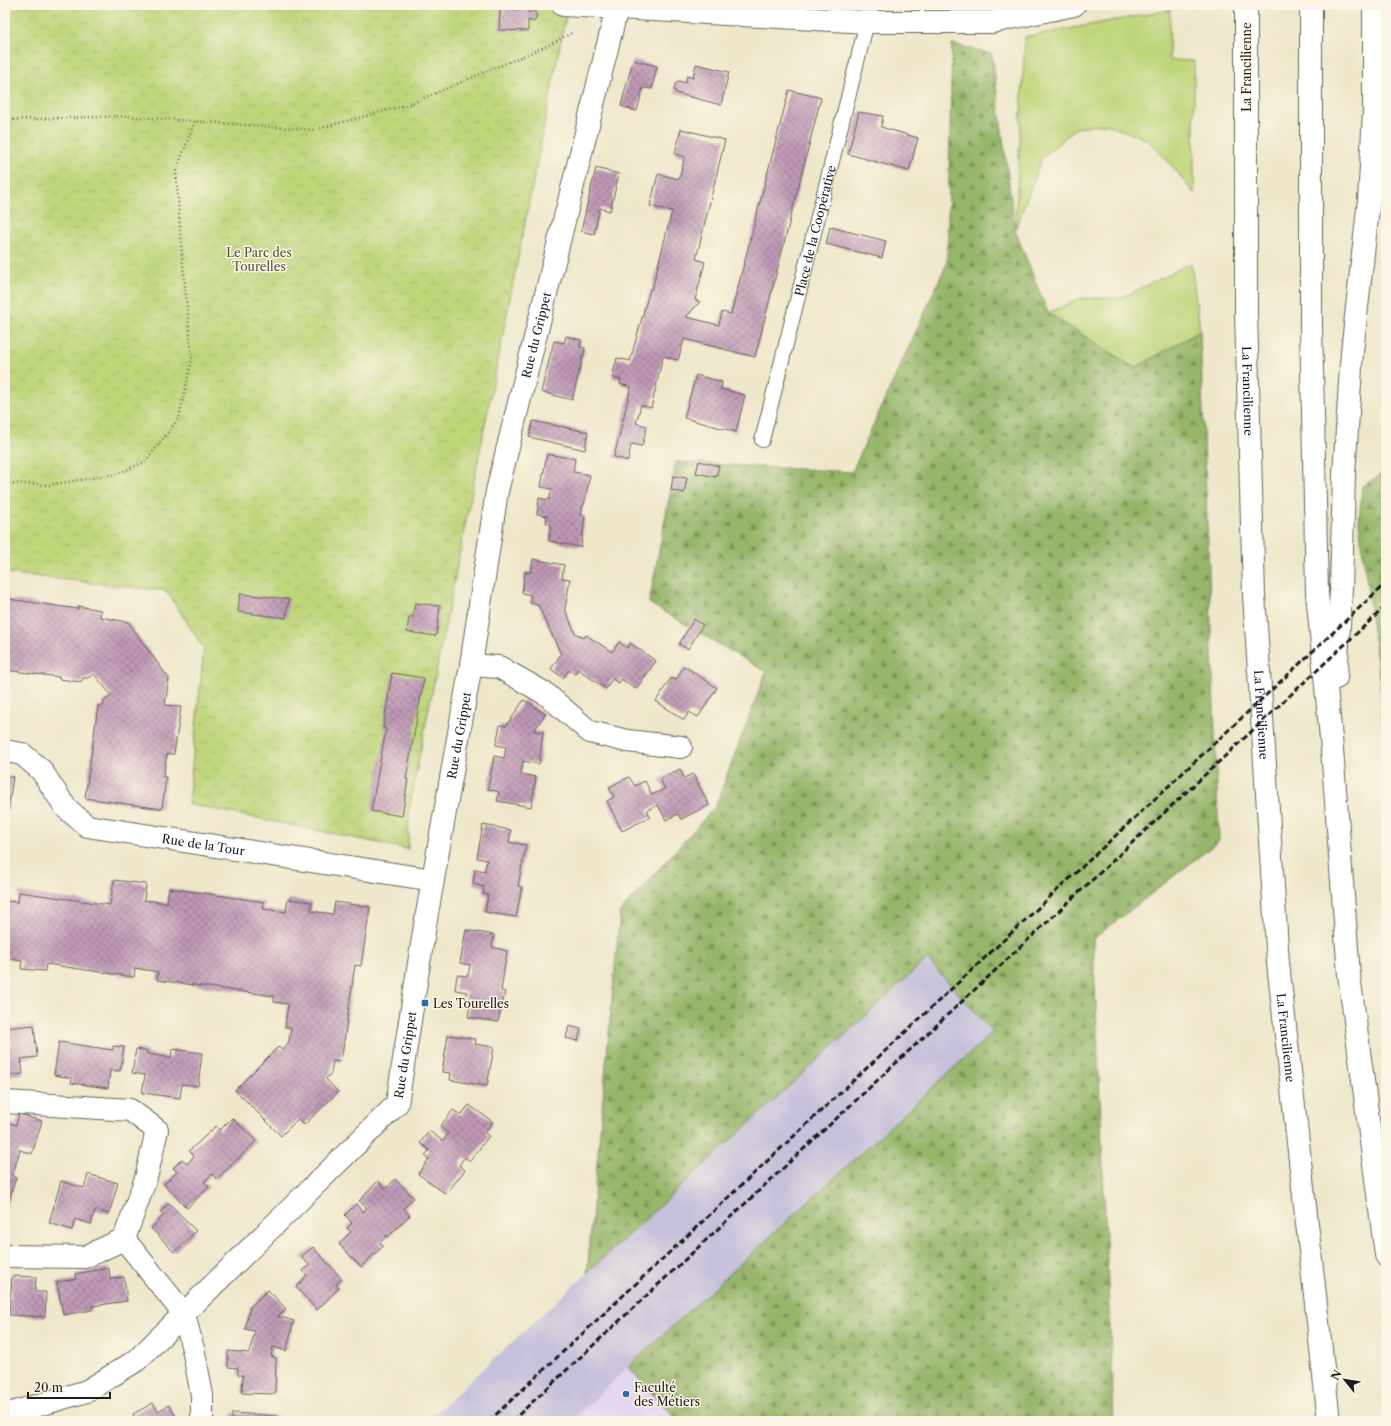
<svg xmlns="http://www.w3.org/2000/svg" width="1391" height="1426" font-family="'Libre Caslon Text',serif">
<defs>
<pattern id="forest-firs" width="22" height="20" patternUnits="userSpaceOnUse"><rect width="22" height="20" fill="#96b66a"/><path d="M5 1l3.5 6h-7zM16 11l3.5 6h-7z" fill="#7a9356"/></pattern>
<pattern id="park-crowns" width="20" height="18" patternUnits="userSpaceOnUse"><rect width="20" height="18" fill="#bed57a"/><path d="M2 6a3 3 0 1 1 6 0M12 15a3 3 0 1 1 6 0" fill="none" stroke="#a3b669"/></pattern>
<pattern id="building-cross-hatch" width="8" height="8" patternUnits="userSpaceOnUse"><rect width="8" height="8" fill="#bf99b6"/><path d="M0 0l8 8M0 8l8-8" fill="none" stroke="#9a7c93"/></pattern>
</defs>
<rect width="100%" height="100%" fill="#fcf5e5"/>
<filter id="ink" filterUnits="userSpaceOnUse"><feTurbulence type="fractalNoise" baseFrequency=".025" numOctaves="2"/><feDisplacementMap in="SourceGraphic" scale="8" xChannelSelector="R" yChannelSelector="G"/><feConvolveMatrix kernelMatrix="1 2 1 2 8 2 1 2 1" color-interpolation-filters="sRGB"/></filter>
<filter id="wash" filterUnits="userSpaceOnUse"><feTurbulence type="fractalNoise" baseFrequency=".012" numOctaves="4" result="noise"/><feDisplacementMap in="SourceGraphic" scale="16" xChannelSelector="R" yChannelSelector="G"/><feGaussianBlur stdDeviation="0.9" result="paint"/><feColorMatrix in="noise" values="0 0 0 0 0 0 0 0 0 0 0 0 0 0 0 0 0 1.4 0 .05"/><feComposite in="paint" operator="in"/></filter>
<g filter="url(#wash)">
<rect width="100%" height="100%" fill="#eee7ca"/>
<path fill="#e3d3f2" d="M628,1367L677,1421H572Z"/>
<path fill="#c6c0da" d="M927,959L993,1032L628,1367L572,1421H427Z"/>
<path fill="#bed57a" stroke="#6d784b" d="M1170,10L1169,60L1194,61V193L1169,162L1148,140L1106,124L1076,128L1042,158L1015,230L1025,37Z
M1191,263L1200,331L1135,368L1048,313L1082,298H1121Z"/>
<path fill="url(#forest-firs)" stroke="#596943" d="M952,44L992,54L1015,230L1048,313L1135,368L1200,331L1219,841L1093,939L1114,1421H677L628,1367L993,1032L927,959L587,1273L620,912L715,807L766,672L649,603L676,462L852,472L947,263Z
M1386,472V766L1381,693L1359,523L1362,486Z"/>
<path fill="url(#park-crowns)" stroke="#6d784b" d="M5,5H568L409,809L408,849L188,804L204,649L167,591L5,573Z"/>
<g id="blocks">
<path fill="url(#building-cross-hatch)" d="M500,9L528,10V13L533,11L535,12L537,17L534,22L528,20V31L499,30Z
M633,60L657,66L652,89L643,88L637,111L621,106Z
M696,64L729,72L721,105L676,93L674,89L675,84L679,81L686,83L687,76L693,78Z
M789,90L821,98L755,357L684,339L678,360L663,356L651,408L641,405L636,423L647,426L642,446L631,444L628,461L614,457L631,387L620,384L621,380L612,377L617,358L630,361L650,289H652L672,211L650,206L658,174L679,179L685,157L675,154L681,129L725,140L696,259L705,262L695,300L700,302L686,317L719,325L722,312L731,314Z
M859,112L883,116L881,127L918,138L909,171L848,154Z
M596,168L619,174L610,211L600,208L594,234L581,231Z
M830,227L886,241L882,258L826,244Z
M566,336L581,340L580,347L585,348L572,400L541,392L554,341L564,343Z
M696,375L722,382L721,389L745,395L736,432L684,418Z
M533,421L588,432L585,450L529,437Z
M547,454L575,459L573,472L590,475L584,505H583L581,515L585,516L581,547L549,541L551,524L546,523L547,516L537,514L539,498L549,500L552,489L541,487Z
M699,461L719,466L716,477L696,473Z
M673,476L687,478L684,493L671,490Z
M533,559L564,565L562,578L570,579L565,609L575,633L584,638L586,635L612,652L619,642L627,648L630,643L656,661L636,689L621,679L619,683L612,679L606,689L578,669L575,674L569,670L563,678L551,669L561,654L538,605L530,603L531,595L522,593L525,572H531Z
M240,594L289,599L286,618L238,612Z
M5,596L8,597V599L78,609V606L101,610L100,617L128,622L164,672L169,678L165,705L181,707L174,754H167L163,777H166L162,809L85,798L98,706H103L104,701L112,696L94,674L88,678H83L81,682L59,679V677L5,670Z
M415,603L440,606L436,636L407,632L409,617H413Z
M694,619L703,625L688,649L679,644Z
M684,666L717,688L698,717L689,712L684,720L656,701L671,678L676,680Z
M392,673L424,678L406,779H408L402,816L371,811L386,729L383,728Z
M524,700L545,714L534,731L543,732L539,764L523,761L521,774L536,777L531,807L497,801L499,792L488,789L494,756L504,758L506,747L496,745L500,725L506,726Z
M680,769L684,778L693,774L709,805L681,819L678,814L666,820L658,805L647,810L650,817L622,831L607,801L614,797L609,787L629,777L635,786L645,781L652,795L665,789L660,779Z
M5,776L13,777L8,810H5Z
M483,825L511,830L509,842L526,845L518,886L522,887L516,917L485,912L488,895L483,894L484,887L473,884L475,869L485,871L487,860L477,858Z
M114,880L146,884L144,900L167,903L169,888L264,902L263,909L286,912L288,899L312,902L311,911L333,914L335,902L370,907L361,966L355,965L341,1062L333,1061L331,1073L326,1079L338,1092L304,1125L298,1119L281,1136L235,1090L278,1047L282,1050L289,1042L291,1028L285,1027L288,1004L274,1002V996L157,980L158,972L135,968L134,977L46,964L45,971L21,969L22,961L5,958V901L18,902L19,892L110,905Z
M466,930L494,935L492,947L507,951L501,991L505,992L498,1022L468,1017L471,1000L465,998L467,992L455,990L457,975L468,976L470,965L460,963Z
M34,1025L37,1057L21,1059L23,1074L5,1076V1028Z
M569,1026L581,1029L578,1041L566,1038Z
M448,1035L476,1039L475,1044L494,1047L487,1086L450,1080L451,1073L442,1072Z
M59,1042L113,1050V1046L124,1047L120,1071L110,1070L108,1088L71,1083L72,1078L54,1075Z
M136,1049L147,1051V1054L171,1058L172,1049L202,1053L198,1086L182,1084L180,1098L142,1093L145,1075L132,1073Z
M469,1105L493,1122L485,1133L489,1136L470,1161L465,1157L459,1165L465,1170L446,1194L418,1174L429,1159L425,1156L429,1150L420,1143L429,1131L443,1141L448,1133L440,1127L453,1110L461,1115Z
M19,1114L42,1121L32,1154L20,1150L12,1176L16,1178L5,1212V1122L16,1125Z
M232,1118L256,1141L217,1179L212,1174L204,1182L209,1187L187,1208L164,1184L177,1172L173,1168L182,1159L187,1164L194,1156L189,1151L216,1126L220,1130Z
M88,1174L118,1183L109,1214L95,1210L91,1224L75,1219L72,1230L49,1223L61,1181L84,1188Z
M395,1179L414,1198L404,1208L410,1215L388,1237L387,1235L380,1243L383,1246L361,1267L339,1244L351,1232L347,1228L352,1223L345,1215L356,1204L363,1212L367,1208L359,1201L378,1181L386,1189Z
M169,1203L196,1231L174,1252L151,1228L164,1215L160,1212Z
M313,1247L342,1279L336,1285L339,1288L317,1310L296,1287L307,1275L303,1271L309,1265L301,1257Z
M109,1268L110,1279L124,1277L127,1301L92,1306V1310L63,1315L57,1282L76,1279L75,1274Z
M12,1276L36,1277L35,1292H46L45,1317L9,1315Z
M268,1290L286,1309L278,1316L294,1321L286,1351L273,1347L271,1356L276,1358L275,1394L242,1393L243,1375H238V1368L228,1367V1351L249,1353L255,1331L245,1329L250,1307Z
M153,1403L158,1411L169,1405L178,1421H136L133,1414Z
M232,1413L278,1416V1421H232Z"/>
</g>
</g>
<g filter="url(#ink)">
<use href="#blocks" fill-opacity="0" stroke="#666359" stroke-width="1"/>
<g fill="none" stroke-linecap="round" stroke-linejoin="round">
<defs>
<g id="lane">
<path id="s1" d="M762,440L867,22"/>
</g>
<g id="street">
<path d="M563,5L867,22H992L1074,5"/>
<path d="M471,665L499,667L546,694L590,732L627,741L681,747"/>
<path id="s2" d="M5,751L22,754L41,770L66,808L87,826L433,880"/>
<path d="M5,1103L6,1102L130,1110L157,1130L146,1178L124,1239L85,1257L5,1256"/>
<path d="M124,1239L184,1314L194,1353L202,1395V1421"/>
<path id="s3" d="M5,1415L87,1391L137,1360L397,1104L425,925L471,665L497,491L617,8"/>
</g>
<g id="highway">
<path id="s4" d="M1246,5V313L1254,595L1278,963L1329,1421"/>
<path d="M1311,5V324L1317,593L1332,749L1349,975L1386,1255"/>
<path d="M1336,678L1341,590L1344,475L1352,352L1369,200L1374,113V5"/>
</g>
</defs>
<use href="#lane" stroke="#666359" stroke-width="16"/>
<use href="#street" stroke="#666359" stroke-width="24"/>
<use href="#highway" stroke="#666359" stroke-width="24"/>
<path stroke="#666359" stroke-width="2.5" stroke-dasharray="1 3" stroke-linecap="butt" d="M5,120L125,116L314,130L410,104L549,45L573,32
M5,483L49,485L116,474L145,462L179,418L192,359L182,254L176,171L195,121"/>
<use href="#lane" stroke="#fff" stroke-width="14"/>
<use href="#street" stroke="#fff" stroke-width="22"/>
<use href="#highway" stroke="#fff" stroke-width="22"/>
<path stroke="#1c1c1c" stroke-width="3" stroke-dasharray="6 3" stroke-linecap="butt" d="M489,1421L1386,583
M512,1421L1386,606"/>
</g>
</g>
<g fill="#1f6fb2" stroke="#fcf5e5" stroke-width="1.5">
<rect x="421" y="999" width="8" height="8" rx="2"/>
<circle cx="626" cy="1394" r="4"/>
</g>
<g text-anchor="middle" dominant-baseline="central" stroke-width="3" stroke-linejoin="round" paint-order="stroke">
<g font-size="12" fill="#1c1c1c" stroke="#fcf5e5">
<text transform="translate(1246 67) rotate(-90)">La Francilienne</text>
<text stroke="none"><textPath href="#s1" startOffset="216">Place de la Coopérative</textPath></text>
<text stroke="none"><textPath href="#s3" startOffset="1291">Rue du Grippet</textPath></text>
<text stroke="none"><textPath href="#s4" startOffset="386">La Francilienne</textPath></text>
<text stroke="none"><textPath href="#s4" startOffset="710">La Francilienne</textPath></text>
<text stroke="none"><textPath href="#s3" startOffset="883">Rue du Grippet</textPath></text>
<text stroke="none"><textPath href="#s2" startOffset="233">Rue de la Tour</textPath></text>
<text stroke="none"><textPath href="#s4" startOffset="1034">La Francilienne</textPath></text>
<text stroke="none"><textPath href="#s3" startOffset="559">Rue du Grippet</textPath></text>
</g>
<g font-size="12" fill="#4d5438" stroke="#fcf5e5">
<text x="259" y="252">Le Parc des<tspan x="259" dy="14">Tourelles</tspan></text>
</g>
<g font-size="12" fill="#1c1c1c" stroke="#fcf5e5" text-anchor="start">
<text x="433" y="1003">Les Tourelles</text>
<text x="634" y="1387">Faculté<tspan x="634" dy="14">des Métiers</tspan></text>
</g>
</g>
<rect width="1391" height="1426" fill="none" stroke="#fcf5e5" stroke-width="20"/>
<g transform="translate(1345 1380) rotate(300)" stroke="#fcf5e5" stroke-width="3" paint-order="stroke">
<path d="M0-3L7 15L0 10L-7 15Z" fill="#1c1c1c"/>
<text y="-6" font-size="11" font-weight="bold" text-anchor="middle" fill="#1c1c1c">N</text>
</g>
<path d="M28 1392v6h82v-6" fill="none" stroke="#1c1c1c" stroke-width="2"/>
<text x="34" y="1392" font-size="12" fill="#1c1c1c" stroke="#fcf5e5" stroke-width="3" paint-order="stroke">20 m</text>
</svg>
